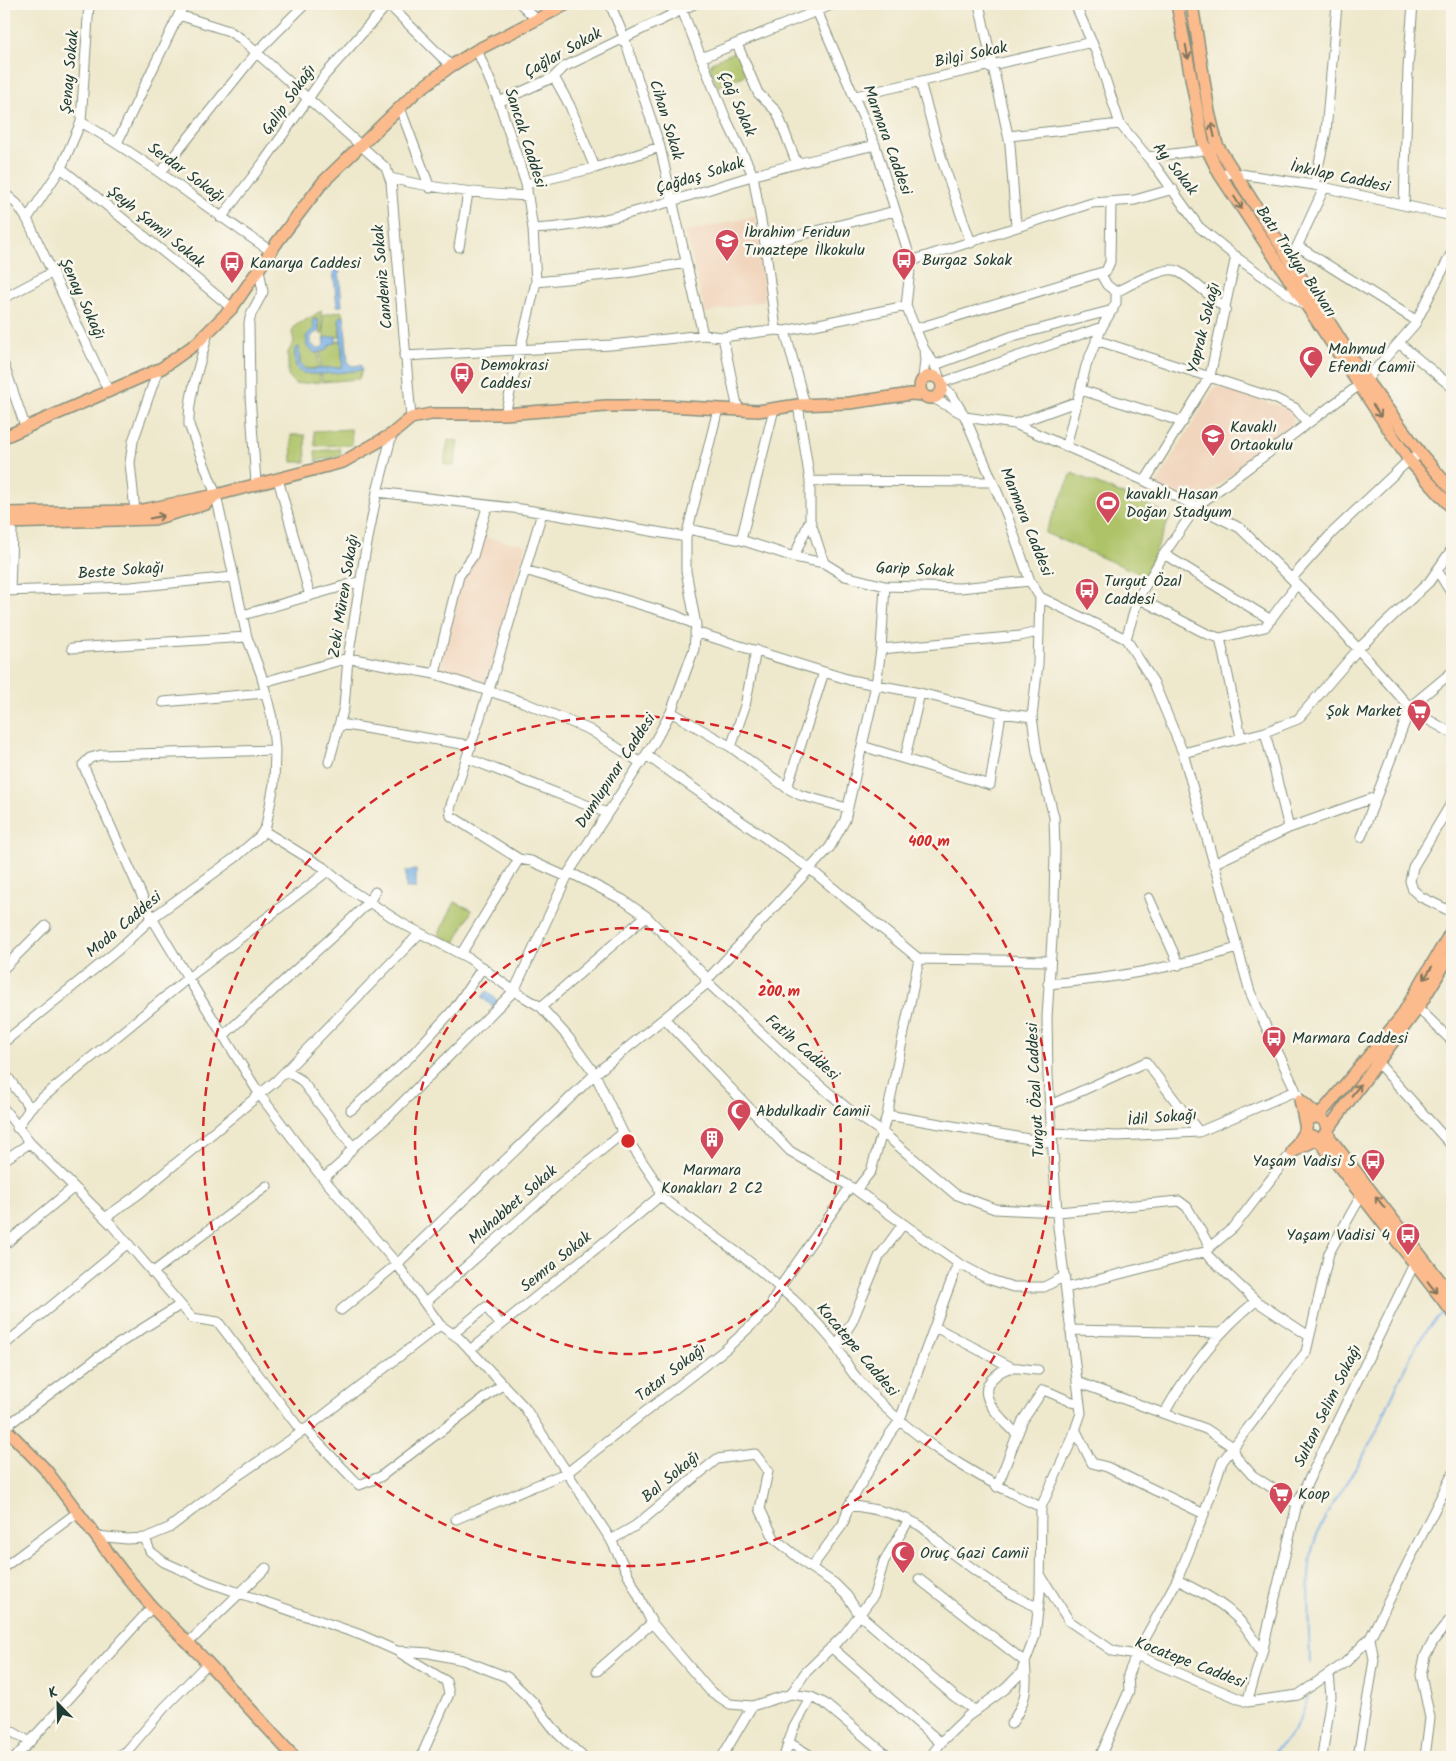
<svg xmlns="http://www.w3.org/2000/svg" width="1456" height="1761" font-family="Kalam,sans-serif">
<rect width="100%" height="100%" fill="#fbf7ec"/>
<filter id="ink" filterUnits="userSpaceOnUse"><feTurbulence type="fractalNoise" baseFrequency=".02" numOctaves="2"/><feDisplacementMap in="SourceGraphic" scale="10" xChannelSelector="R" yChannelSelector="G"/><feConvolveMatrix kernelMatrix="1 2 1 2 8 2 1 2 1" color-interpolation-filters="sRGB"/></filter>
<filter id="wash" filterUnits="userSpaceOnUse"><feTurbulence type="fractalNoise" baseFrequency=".0096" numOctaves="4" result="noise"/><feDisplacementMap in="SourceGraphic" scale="20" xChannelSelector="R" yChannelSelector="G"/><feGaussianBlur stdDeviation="1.12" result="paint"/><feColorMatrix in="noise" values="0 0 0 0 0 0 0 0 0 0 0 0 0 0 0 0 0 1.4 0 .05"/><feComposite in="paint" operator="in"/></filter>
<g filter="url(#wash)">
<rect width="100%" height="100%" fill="#eee8cc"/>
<path fill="#f1d5bd" d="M756,216L765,300L705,313L686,232Z
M1217,386L1293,411V427L1194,504L1154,488L1214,388Z
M482,537L526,545L486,687L439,674L459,586L472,567Z"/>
<path fill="#aec368" stroke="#66804e" d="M736,51L746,75L717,87L710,68L712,62Z
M321,311L323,333L321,335L318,319H313L314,329L306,336L315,353H318L319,369L304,368L300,364L299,347L295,348L296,365L309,374H319L320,382L295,384L288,376V352L294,342L292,332L295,326Z
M341,311L344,316L339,317L340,337L324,338L323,315Z
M341,340L343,364L341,367L321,369L320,352L325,351L331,344Z
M362,370L359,379L322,382L321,374Z
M351,429L352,445L315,446L314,431Z
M291,435H305L306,462H292Z
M448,440L458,441L454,466L444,464Z
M340,449L341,456L316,461L315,451Z
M1072,473L1171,515L1145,576L1045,533Z
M455,902L472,910L455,943L438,935Z"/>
<path fill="#78b0e7" stroke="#4c768e" d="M333,269H339L342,306H337Z
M344,316L348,363L352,366L361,365L362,370C350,371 307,378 299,371C294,365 295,355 295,348L299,347L300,364L306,370L341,367L343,364L339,317Z
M318,319L319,332L315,333L311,337V344L316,348H321L325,344L324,338L336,336V343L331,344L325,351L315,353L307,347L306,336L314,328L313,320Z
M416,870V888H406V871Z
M487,991L499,1002L494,1008L482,997Z"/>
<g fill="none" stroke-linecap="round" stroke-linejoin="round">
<path stroke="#78b0e7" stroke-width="2" d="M1310,1663C1309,1628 1306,1591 1311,1556C1317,1517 1353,1478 1371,1442C1393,1401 1409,1341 1445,1310
M1269,1757C1291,1736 1300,1727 1308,1697"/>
</g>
</g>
<g filter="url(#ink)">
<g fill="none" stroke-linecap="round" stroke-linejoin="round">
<defs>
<path id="minor" d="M388,4L451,66
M521,4L536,19
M610,4L624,37L660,147L703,335
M814,4L875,145L911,261L906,306L924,349L925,360L923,378
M979,4L1010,144L1016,227
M1075,4L1097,54L1120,124L1156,167L1199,227L1240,260L1304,305
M682,10L726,119L753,175L765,244L776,330
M179,15L229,31L240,38L386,168L391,182L411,418
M737,44L758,93L777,112L797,164
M477,50L499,102L526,184L533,229L536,282L505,414
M701,58L834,4
M554,77L570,106L595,168
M920,82L943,163L971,243
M856,96L1092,42
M499,102L554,77L564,67L694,4
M400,108L430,188
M81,122C148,160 207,209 271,251
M1009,136L1120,124
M117,143L184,4
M1148,157L1212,149
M61,168L232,308
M161,172L257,52L305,4
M1220,175L1233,173L1314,185L1452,216
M390,178C436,189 481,194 528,196
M526,184L595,168L660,147
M1314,185L1326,132L1337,4
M4,193L17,204L27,219L109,392
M1404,205L1408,68L1413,4
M221,218L263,163L324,76L388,4
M27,219L61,168L81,122L89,4
M533,229C608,226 681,197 752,176C792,164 834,155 875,145
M765,244L895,211
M459,247L468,193
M1299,247L1417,321
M911,261L1092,203L1135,200L1173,189
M1290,262L1324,188
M536,282L626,273L686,263
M1116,292C1128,286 1165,265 1177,271C1191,278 1212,298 1226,309
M4,298L53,272
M915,329L1106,271L1110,262L1111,203
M785,331L805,405
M723,337L738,410
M1096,340L1274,398L1295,408L1308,423
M1400,344L1452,387
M924,349L935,365L940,380
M404,356L611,345L703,335L723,337L776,330L785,331L906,306
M4,365L26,429
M935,365L1013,336L1113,310
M941,383L1102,327
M942,387L952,395L965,417L1007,515L1030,581L1040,597L1126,639L1154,683L1183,753L1250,992L1300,1100
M1081,390L1183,422
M933,398L961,413
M965,417L1015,424L1145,481L1240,528L1327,614L1406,703L1425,718L1452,733
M1015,424L1076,402
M1066,447L1086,366L1102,327L1116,303V292L1107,285L1100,273
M278,479L310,596
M810,481L992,482
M1145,481L1210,376L1236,256
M256,483L250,395L249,323L251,314L263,292L259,269
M377,492L521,509L686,537
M135,511L130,463L133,441L158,370
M542,513L489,690L450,808L451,816L519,859L531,861L567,877
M810,520L824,563
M688,529L741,540L794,557L824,563L845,576L885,586L960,588L1030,581
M741,540L774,409
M1164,554L1271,620
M794,557L810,520V481L798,405
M525,570L675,615L696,625
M1437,570L1452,594
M1292,578L1333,532L1409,460L1421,454
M885,586L881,649L876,685L845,820L830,847L706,981L799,1068L847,1108L882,1132L955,1194L995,1209L1058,1212L1179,1201L1187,1207L1209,1245
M4,591L131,587L233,577
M10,591L12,531
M1138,598L1207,634L1220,638L1265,627L1297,584
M243,615L361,581
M695,632L850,680L920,693L1001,713L1032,717
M1220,638L1241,737
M1126,639L1138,598L1164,554L1197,506L1366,380L1415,324L1452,252
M72,648L247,637
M881,649L1020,636L1038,632
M435,674L459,576L473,556L487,507
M264,682L348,658L435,674L523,702L590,730L641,763
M163,702L266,693
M671,712L731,747L787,788L800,795L847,808
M340,724L462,744L471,747
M862,746L990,785L1001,713
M731,747L745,706L756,650
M1183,753L1265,732L1298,719L1359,648L1429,582L1452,549
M646,755L810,869L919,959
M467,758L607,813
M905,758L920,693
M329,762L344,707L348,658L365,554L377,492L392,434
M787,788L824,672
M1452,802L1413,867L1410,881L1413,890L1421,897L1452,912
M1289,828L1376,797
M264,831L326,869L352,891L403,924L470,959L514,991L541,1007L568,1037L595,1074L623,1133L658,1185L660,1196
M1361,837L1411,706L1452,672
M1213,864L1289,828L1265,732
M328,871L188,978L260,1095L317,1171L397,1264L341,1310
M1149,898L1179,965
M461,954L519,859
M4,968L46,926
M1048,984C1113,979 1176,967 1237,948
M541,1007L646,916
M1418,1008L1452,1041
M664,1018L790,1151L856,1190L958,1263L988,1279L1013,1287H1044L1065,1276
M224,1035L343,927L369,902L375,892
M4,1042L118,950L152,918L236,857L260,836L266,826L274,784L275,750L272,718L261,674L247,637L216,495L189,425C188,394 201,362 208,332
M1378,1063L1452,1146
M286,1071L301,1080L353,1147
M4,1072L30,1108
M1050,1105L1146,1062L1199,1132
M4,1109L30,1143L4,1160
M351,1110L409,1058L454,1009L483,967
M887,1115L1053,1143
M17,1128L30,1108L188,978L152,918L83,765L90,758L101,755L275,750
M1053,1133L1117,1136L1199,1132L1295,1091
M30,1143L111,1224L192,1318L218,1322L302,1432
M324,1178L342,1162L353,1147L388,1117L514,991L569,872L655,741L671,712L694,649L696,625L686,571V537L718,409
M856,1190L871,1171L887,1115L919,959L1050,961
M660,1196C699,1227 743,1253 780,1288C798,1303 816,1321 831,1339C841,1351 846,1366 856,1377C907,1436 971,1475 1041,1507
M105,1218L140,1193L277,1080L420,933
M4,1245L73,1188
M1204,1252L1256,1301L1309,1336
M958,1263L899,1422L889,1435L849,1505L843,1524L811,1568L834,1583L847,1596L859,1614L955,1697L976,1711
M152,1273L267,1186
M1066,1288L1204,1252L1234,1227L1292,1152
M425,1303L557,1186L623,1133
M440,1325L460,1339L525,1408L611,1540L652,1623L710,1691L730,1704L752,1706L791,1694L811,1697L824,1703L889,1757
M935,1327L1013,1368
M1070,1330L1221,1333
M453,1334L486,1307L501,1325
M4,1345L128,1243
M836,1347L852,1322L879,1257L903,1224
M470,1350L634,1218L660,1196
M1077,1382L1206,1429L1233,1447L1237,1458L1252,1475L1297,1504
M1165,1412C1189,1369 1217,1332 1256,1301
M4,1428L104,1353L180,1305
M305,1429L359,1485L380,1477L503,1384
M1076,1431L1092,1463L1107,1467L1204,1514
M1017,1434C1004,1421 972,1395 994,1377C999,1372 1003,1369 1011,1368C1019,1367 1029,1370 1038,1370
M997,1487L1023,1420L1043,1390C1056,1394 1066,1401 1080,1404
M849,1505C874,1509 897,1513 919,1525C929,1531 936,1541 945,1548C975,1570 1003,1593 1038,1607
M456,1519L568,1472L727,1348L769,1309L780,1287L850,1187
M96,1536L127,1539L145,1538L169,1528L233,1479L302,1432L440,1325L397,1264L595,1074L704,986L706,981L704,975L646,916L623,900L569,872
M145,1538L150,1551L164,1562L208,1582L361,1635L397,1651L429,1653L463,1660L507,1677L533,1702L558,1734L583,1757
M611,1540L635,1526L717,1459L755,1454L768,1471L760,1509L774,1538L811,1568
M4,1567L78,1512
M1041,1576L1069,1621L1113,1651L1136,1655L1247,1702L1298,1695L1345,1663L1370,1638L1452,1475
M919,1579L1025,1662C1028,1688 1026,1702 1011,1724
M1177,1580C1216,1599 1242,1613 1262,1653L1247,1702
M188,1643L266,1568
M831,1647L941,1743
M400,1653L446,1681L449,1694L421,1757
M1262,1653L1297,1504L1414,1264
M597,1671L652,1623
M791,1694L805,1673L844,1635L874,1595L884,1561L909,1520
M4,1727L30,1742
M788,1742L813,1757
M16,1757L152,1607
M117,1757L127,1751L164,1708L208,1663
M722,1757L752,1706
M784,1757L793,1729L811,1697
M930,1757L943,1740L968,1716L1005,1689L1021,1673L1035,1636L1040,1594L1041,1507L1071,1442L1081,1413L1058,1227L1048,1076L1047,1017L1054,907L1055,850L1054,817L1037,752L1032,717L1038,664L1040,597
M1100,1757L1129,1691L1128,1675L1136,1655L1177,1580L1204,1514L1222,1462L1306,1352L1329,1253L1361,1196
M1322,1757L1331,1696L1329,1674
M1358,1757L1374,1660L1370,1638
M1425,1757L1430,1718L1421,1675L1425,1656L1434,1640L1452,1617"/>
<path id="major" d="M1177,4L1203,141L1220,175L1409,460L1452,508
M1192,4L1209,112L1217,145L1366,380L1421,454L1452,490
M920 387a11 11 0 1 1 22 0a11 11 0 1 1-22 0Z
M4,437L162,368L197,343L232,308L278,241L323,182L415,93L451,66L477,50L567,4
M4,513L138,511L216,495L343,462L392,434L411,418L431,414H505L606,406H667L758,411L798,405L850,403L911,394L923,395
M4,523L154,519L206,504L216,495
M1300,1100L1307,1134L1317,1138L1452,1312
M1300,1100L1325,1122L1330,1138L1452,1296
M1292,1152L1305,1130L1309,1119L1319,1116L1401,1017L1452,930
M1292,1152L1323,1136L1418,1008L1452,952
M4,1427L46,1470L122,1571L152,1607L208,1663L294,1757"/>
</defs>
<use href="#minor" stroke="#869280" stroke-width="11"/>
<use href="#major" stroke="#869280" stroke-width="14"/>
<use href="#minor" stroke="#fff" stroke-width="9"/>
<use href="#major" stroke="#fbbb8d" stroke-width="11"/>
</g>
<defs><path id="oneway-shaft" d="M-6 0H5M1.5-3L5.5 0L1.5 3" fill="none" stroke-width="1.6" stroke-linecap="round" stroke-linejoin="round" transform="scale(1.25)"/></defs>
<g stroke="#82765c">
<use href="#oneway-shaft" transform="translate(1187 52) rotate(80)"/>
<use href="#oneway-shaft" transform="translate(1213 130) rotate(-103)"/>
<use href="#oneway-shaft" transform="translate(1238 203) rotate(59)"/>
<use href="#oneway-shaft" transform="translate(1377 411) rotate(57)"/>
<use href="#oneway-shaft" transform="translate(157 517) rotate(-11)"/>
<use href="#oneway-shaft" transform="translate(1428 973) rotate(122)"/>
<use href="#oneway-shaft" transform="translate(1356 1090) rotate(-52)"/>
<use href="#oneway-shaft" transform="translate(1380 1202) rotate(-128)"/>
<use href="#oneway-shaft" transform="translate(1432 1287) rotate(52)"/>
</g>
</g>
<g fill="none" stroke="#d62828" stroke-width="2.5" stroke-dasharray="9 6">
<circle cx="628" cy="1141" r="213"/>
<circle cx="628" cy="1141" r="425"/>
</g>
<defs>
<symbol id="school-pin" viewBox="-11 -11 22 30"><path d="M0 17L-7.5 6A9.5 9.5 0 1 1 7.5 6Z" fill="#d1495b" stroke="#fbf7ec"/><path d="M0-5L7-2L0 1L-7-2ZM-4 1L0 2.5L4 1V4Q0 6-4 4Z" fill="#fff"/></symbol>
<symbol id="bus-pin" viewBox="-11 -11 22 30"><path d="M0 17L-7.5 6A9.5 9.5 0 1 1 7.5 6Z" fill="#d1495b" stroke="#fbf7ec"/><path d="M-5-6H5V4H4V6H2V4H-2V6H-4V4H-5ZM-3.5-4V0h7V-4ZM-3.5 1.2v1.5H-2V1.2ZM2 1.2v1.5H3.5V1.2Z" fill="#fff"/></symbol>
<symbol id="mosque-pin" viewBox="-11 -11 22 30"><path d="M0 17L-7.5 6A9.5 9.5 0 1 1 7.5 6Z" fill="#d1495b" stroke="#fbf7ec"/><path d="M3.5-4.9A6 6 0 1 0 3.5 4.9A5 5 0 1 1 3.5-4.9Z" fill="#fff"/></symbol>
<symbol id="stadium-pin" viewBox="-11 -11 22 30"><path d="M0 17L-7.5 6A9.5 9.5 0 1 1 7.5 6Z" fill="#d1495b" stroke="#fbf7ec"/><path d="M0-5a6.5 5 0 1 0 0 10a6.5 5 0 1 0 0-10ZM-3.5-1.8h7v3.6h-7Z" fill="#fff"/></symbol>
<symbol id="supermarket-pin" viewBox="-11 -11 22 30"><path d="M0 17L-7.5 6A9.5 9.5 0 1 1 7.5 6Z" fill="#d1495b" stroke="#fbf7ec"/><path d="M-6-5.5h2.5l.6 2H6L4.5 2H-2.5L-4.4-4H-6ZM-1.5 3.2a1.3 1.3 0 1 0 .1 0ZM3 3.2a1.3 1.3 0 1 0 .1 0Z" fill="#fff"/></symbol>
<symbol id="building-pin" viewBox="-11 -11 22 30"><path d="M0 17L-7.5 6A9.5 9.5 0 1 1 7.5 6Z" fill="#d1495b" stroke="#fbf7ec"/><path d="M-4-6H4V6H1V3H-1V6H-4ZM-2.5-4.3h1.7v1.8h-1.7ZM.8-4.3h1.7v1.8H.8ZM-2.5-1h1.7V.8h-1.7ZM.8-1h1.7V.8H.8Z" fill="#fff"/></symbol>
</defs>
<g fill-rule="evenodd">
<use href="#school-pin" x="713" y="227" width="28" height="38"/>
<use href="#bus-pin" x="890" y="246" width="28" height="38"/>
<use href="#bus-pin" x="218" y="249" width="28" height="38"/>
<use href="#mosque-pin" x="1297" y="344" width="28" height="38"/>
<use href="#bus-pin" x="448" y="360" width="28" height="38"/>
<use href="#school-pin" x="1199" y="422" width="28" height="38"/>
<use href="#stadium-pin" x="1094" y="489" width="28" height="38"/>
<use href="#bus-pin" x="1073" y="576" width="28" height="38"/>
<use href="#supermarket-pin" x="1405" y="697" width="28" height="38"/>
<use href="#bus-pin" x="1260" y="1024" width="28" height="38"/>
<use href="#mosque-pin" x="725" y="1097" width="28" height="38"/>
<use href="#building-pin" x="698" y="1125" width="28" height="38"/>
<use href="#bus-pin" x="1359" y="1147" width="28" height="38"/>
<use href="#bus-pin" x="1394" y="1221" width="28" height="38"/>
<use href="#supermarket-pin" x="1267" y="1480" width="28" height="38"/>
<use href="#mosque-pin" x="889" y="1539" width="28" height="38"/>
</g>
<g text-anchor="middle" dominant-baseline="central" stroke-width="5" stroke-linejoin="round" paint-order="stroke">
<g font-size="16" fill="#1f3d34" stroke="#fbf7ec">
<text transform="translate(563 53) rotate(-29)">Çağlar Sokak</text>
<text transform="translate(971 55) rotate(-12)">Bilgi Sokak</text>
<text transform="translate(70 72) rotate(-85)">Şenay Sokak</text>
<text transform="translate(289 100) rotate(-55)">Galip Sokağı</text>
<text transform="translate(737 104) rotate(66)">Çağ Sokak</text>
<text transform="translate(666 120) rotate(73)">Cihan Sokak</text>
<text transform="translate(525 138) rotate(72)">Sancak Caddesi</text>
<text transform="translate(887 140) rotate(70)">Marmara Caddesi</text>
<text transform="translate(1175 169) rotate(52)">Ay Sokak</text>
<text transform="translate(186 173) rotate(36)">Serdar Sokağı</text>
<text transform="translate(700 176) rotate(-17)">Çağdaş Sokak</text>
<text transform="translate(1340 177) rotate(12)">İnkılap Caddesi</text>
<text transform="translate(156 227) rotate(39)">Şeyh Şamil Sokak</text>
<text transform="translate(1296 262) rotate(56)">Batı Trakya Bulvarı</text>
<text transform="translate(383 277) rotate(-95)">Candeniz Sokak</text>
<text transform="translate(82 299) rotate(65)">Şenay Sokağı</text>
<text transform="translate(1204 328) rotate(-76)">Yaprak Sokağı</text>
<text transform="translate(1026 522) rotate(68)">Marmara Caddesi</text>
<text transform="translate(915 570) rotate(3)">Garip Sokak</text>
<text transform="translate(121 571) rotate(-4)">Beste Sokağı</text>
<text transform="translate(344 596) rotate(-81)">Zeki Müren Sokağı</text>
<text transform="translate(616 771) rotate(-57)">Dumlupınar Caddesi</text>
<text transform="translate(124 925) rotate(-40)">Moda Caddesi</text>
<text transform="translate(802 1048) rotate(41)">Fatih Caddesi</text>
<text transform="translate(1036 1090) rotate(-93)">Turgut Özal Caddesi</text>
<text transform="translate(1162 1118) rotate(-5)">İdil Sokağı</text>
<text transform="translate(513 1205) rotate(-41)">Muhabbet Sokak</text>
<text transform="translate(556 1262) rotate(-39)">Semra Sokak</text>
<text transform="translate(857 1350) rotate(50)">Kocatepe Caddesi</text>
<text transform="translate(671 1373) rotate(-38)">Tatar Sokağı</text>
<text transform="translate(1328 1406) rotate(-64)">Sultan Selim Sokağı</text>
<text transform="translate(671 1477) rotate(-40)">Bal Sokağı</text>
<text transform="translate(1190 1663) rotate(21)">Kocatepe Caddesi</text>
</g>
<g font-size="16" fill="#1f3d34" stroke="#fbf7ec" text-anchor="start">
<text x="744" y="232">İbrahim Feridun<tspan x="744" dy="18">Tınaztepe İlkokulu</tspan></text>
<text x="922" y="260">Burgaz Sokak</text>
<text x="250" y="263">Kanarya Caddesi</text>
<text x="1328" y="349">Mahmud<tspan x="1328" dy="18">Efendi Camii</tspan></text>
<text x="480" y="365">Demokrasi<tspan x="480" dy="18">Caddesi</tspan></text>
<text x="1230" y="427">Kavaklı<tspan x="1230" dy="18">Ortaokulu</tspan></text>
<text x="1126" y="494">kavaklı Hasan<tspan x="1126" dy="18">Doğan Stadyum</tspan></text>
<text x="1104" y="581">Turgut Özal<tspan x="1104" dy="18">Caddesi</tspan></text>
<text x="1402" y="711" text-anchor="end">Şok Market</text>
<text x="1292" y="1038">Marmara Caddesi</text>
<text x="756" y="1111">Abdulkadir Camii</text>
<text x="1356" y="1161" text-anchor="end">Yaşam Vadisi 5</text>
<text x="712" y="1170" text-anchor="middle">Marmara<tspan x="712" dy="18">Konakları 2 C2</tspan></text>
<text x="1390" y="1235" text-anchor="end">Yaşam Vadisi 4</text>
<text x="1298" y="1494">Koop</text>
<text x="920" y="1553">Oruç Gazi Camii</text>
</g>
</g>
<circle cx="628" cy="1141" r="8" fill="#d62828" stroke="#fbf7ec" stroke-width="2.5"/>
<g font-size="15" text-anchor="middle" font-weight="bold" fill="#d62828" stroke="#fbf7ec" stroke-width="5" stroke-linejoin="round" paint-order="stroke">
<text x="929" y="846">400 m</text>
<text x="779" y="996">200 m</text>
</g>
<rect width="1456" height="1761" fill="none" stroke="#fbf7ec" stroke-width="20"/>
<g transform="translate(58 1704) rotate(337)" stroke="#fbf7ec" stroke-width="4" paint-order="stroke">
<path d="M0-4L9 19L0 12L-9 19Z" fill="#1f3d34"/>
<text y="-8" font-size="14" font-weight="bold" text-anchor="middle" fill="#1f3d34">K</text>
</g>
</svg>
